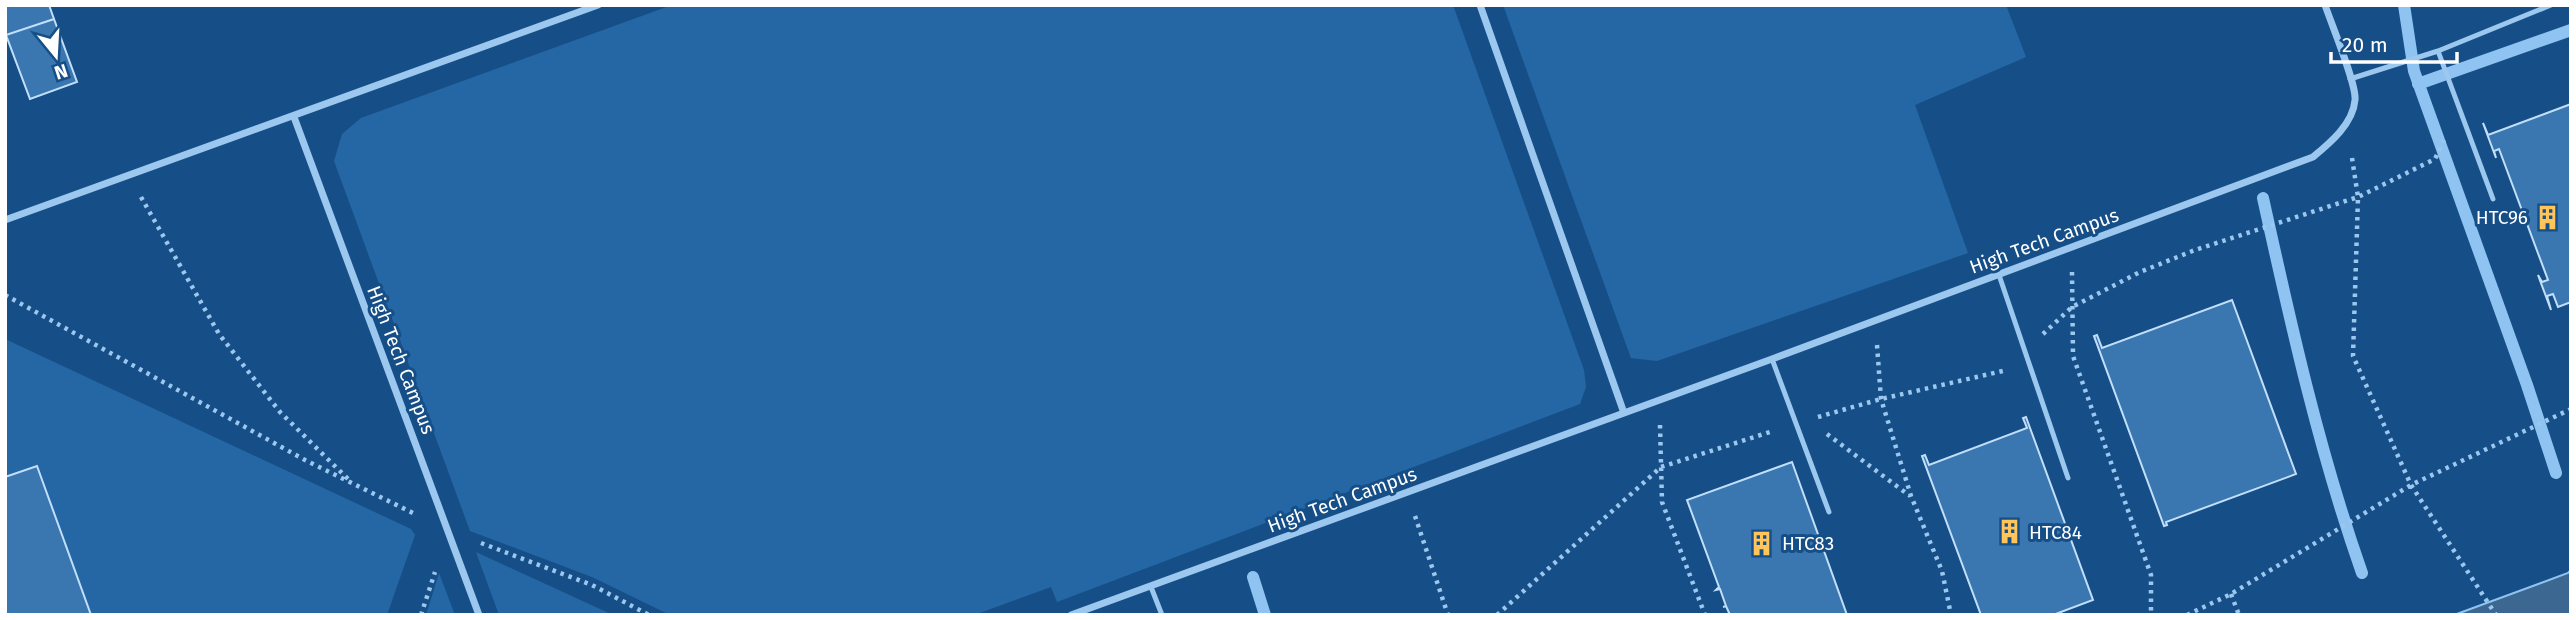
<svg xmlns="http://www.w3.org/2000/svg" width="2576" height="620" font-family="'Fira Sans',sans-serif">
<rect width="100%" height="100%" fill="#164f87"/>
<path fill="#2567a5" d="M672,5H1453L1584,370L1586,387L1580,404L1057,602L1051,587L974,615H670L592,577L470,531L334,161L342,134L361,118Z
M1503,5H2006L2026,57L1915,105L1968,253L1657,361L1631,358Z
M5,339L411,529L415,535L387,615H5Z
M476,552L613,615H499Z
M439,573L455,615H426Z"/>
<path fill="#3c6790" stroke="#8fc3f1" stroke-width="2" d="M2571,570V615H2454L2568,573Z"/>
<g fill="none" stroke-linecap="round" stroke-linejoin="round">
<path stroke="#8fc3f1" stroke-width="12" d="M2404,5L2414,71L2527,385L2556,473
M2418,84L2571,30
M2263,198C2291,325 2319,451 2362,573
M1253,577L1265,615"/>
</g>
<path fill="#3a76af" stroke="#c2dffa" stroke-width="2" d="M5,5H49L54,19L6,35Z
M54,19L77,82L30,99L6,35Z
M2571,104V302L2558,307L2553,294L2547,296L2551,310L2538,275L2542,282L2548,280L2499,149L2494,151L2496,158L2483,123L2488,135Z
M2232,300L2296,474L2166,522L2167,525L2164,526L2094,336L2097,335L2102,348Z
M2026,417L2093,600L2053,615H1981L1922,456L1925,455L1929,465L2027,428L2023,418Z
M1792,462L1847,615H1730L1726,606L1723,607L1726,606L1720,589L1716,590L1719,587L1687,500Z
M37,466L91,615H5V477Z"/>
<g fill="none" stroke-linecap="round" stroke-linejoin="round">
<path stroke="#9cc7ee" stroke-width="4.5" stroke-dasharray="3.5 5" stroke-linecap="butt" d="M2352,158L2358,197L2353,356L2411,485L2496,615
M141,197L219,334L280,412L350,481
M2072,272L2073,356L2151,575V615
M5,295L305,460L413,513
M2043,334L2072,307L2140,272L2195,250L2358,197L2435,159L2444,140
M1877,345L1881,399L1911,496L1942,571L1951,615
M1818,417L1881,399L2007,370
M1660,425L1662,502L1705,615
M1827,434L1910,496
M1415,516L1448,615
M481,543L592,585L649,615
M2231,594L2239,615
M421,615L435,572
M1497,615L1661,467L1773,431
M2187,615L2231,594L2411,485L2571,409"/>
<path stroke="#9cc7ee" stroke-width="5" d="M2438,51L2493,199
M2350,79L2438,51L2551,5
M1999,275L2068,478
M1772,359L1829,512
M1151,587L1162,615"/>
<path stroke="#9cc7ee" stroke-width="7" d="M1480,5L1624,413
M294,117L479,615
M5,220L598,5
M1071,615L1772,359L2313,157C2330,143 2353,124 2355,100C2357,85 2331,23 2325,5"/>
</g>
<defs>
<symbol id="building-bare" viewBox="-9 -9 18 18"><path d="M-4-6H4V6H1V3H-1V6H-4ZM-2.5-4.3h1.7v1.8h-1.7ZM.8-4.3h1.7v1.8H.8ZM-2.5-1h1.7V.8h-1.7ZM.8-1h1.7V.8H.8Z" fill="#ffc45a" stroke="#164f87" stroke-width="2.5" paint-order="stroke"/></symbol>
</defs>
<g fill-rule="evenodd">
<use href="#building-bare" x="2530" y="200" width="35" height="35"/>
<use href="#building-bare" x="1992" y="514" width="35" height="35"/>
<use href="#building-bare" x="1744" y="526" width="35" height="35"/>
</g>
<g text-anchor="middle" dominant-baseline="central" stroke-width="6" stroke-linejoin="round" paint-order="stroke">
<g font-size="19" fill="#fff" stroke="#164f87" text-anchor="start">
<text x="2528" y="217" text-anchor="end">HTC96</text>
<text x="2029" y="532">HTC84</text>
<text x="1782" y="543">HTC83</text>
</g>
<g font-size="19" fill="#fff" stroke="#164f87">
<text transform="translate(2044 241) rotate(-20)">High Tech Campus</text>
<text transform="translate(401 360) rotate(69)">High Tech Campus</text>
<text transform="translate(1342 500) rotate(-20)">High Tech Campus</text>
</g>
</g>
<rect width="2576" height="620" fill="none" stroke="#ffffff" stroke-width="14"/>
<g transform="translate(56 56) rotate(162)" stroke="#164f87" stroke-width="5" paint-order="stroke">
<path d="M0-5L12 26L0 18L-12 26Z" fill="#ffffff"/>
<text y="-10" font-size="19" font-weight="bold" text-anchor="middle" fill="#ffffff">N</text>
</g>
<path d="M2331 52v10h126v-10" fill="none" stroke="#ffffff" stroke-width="3.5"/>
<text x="2342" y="52" font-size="21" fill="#ffffff" stroke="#164f87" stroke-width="5" paint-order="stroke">20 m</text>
</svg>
